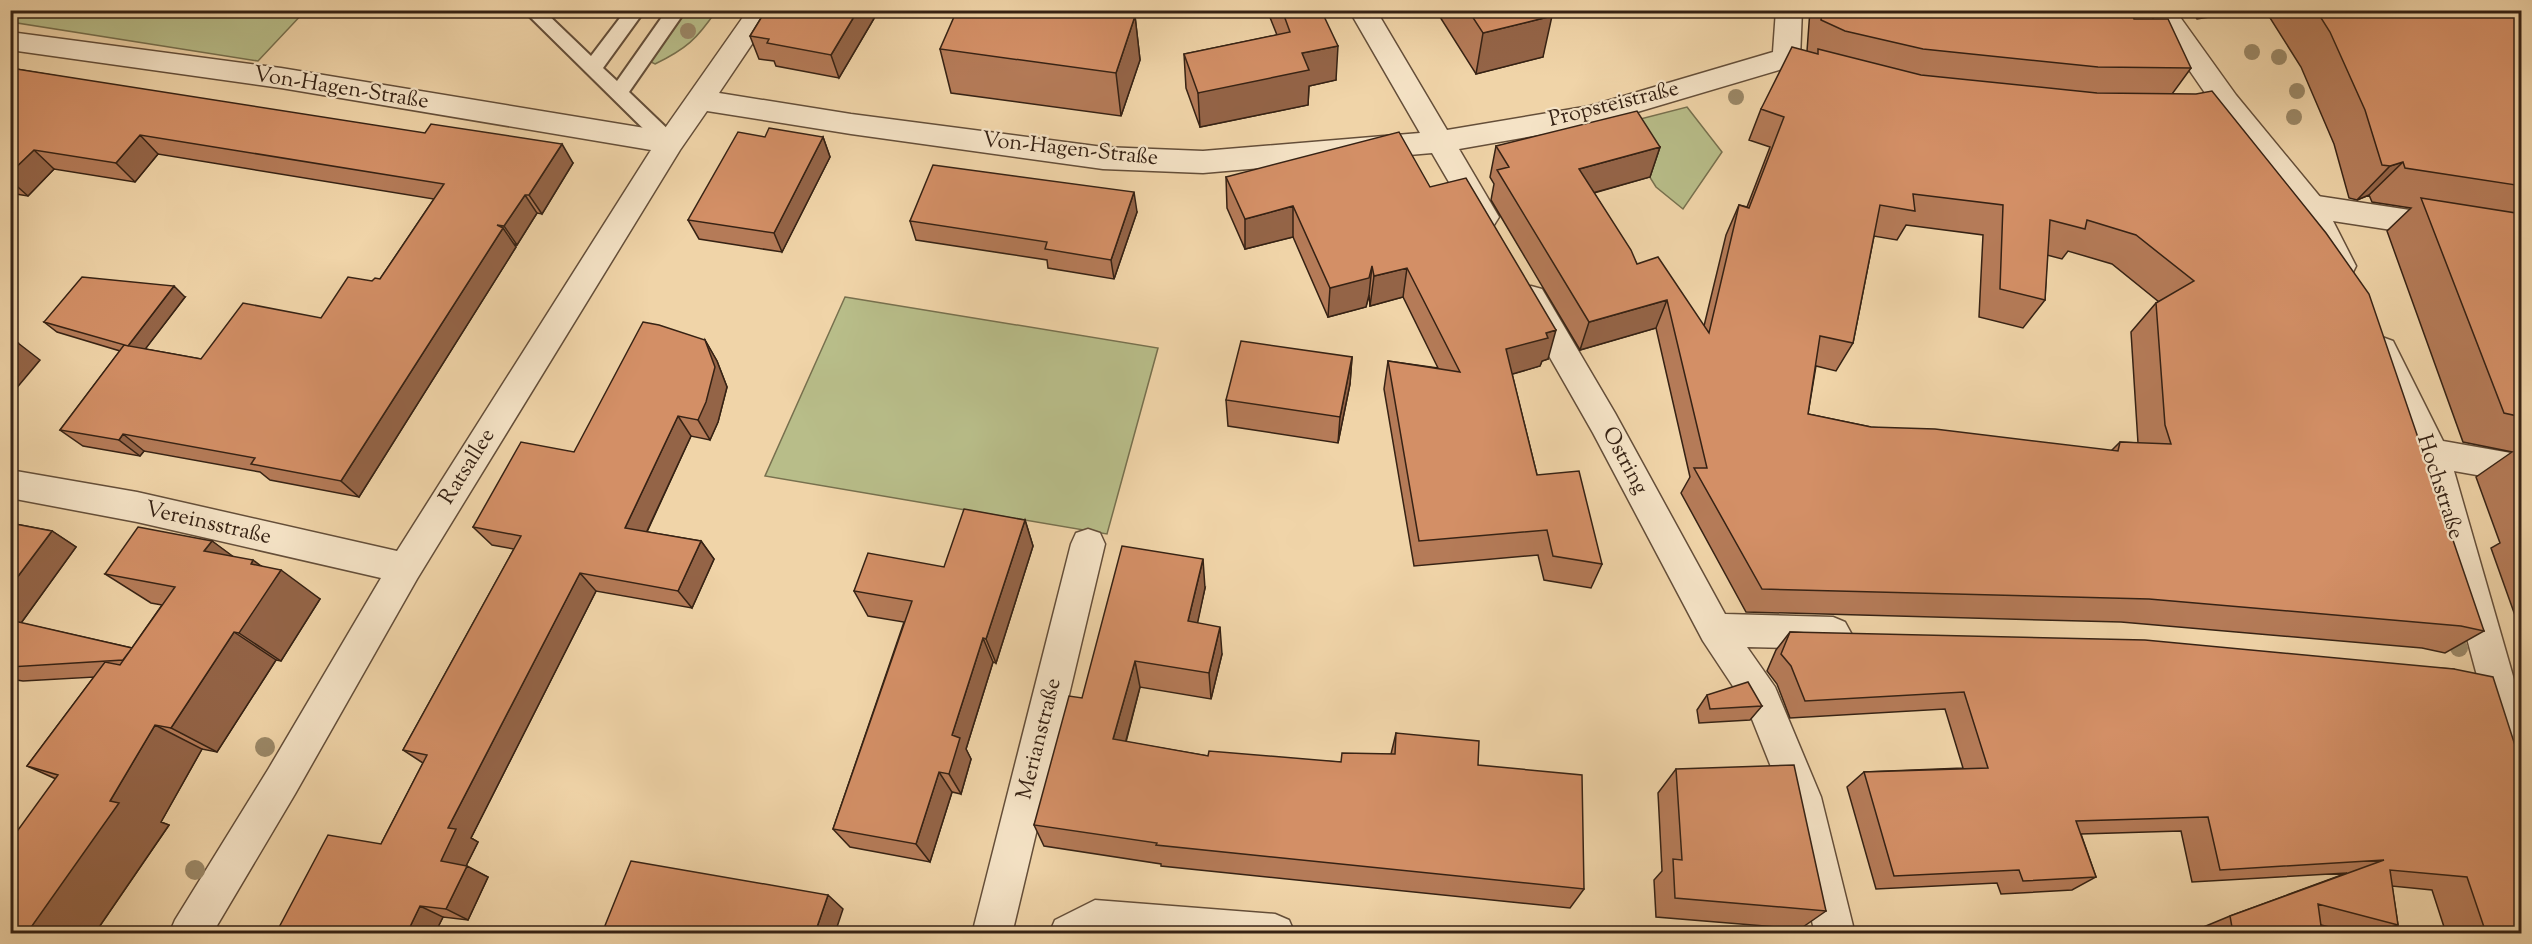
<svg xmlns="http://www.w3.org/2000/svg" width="2532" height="944" font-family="'Sorts Mill Goudy',serif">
<rect width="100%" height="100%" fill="#f0d4a8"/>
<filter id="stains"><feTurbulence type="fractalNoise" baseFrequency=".00333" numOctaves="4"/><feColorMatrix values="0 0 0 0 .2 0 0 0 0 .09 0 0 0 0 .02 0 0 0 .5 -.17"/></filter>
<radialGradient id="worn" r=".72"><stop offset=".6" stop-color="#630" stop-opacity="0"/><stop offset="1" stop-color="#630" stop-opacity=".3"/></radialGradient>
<path fill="#b8bd89" stroke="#77704e" stroke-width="1.5" d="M10,11L11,10L305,11L258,61L11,22Z
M684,11H716C697,39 686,49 655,64L647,60Z
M1687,107L1722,152L1683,209L1656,187L1617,125Z
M845,297L1158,348L1107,534L765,476Z"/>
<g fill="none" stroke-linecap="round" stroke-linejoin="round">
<defs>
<path id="service" d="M523,10H543L591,56L626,10H645L603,68L617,81L667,10H686L629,92L677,138L680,143L677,148L670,150L663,148Z"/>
<path id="pedestrian" d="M2148,10H2175L2236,95L2321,198L2326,206L2321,214L2311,217L2301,214L2216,109Z"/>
<path id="minor" d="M748,10H775L719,93L851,114L1103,147L1203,151L1420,133L1349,10H1376L1447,130L1590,106L1773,52L1776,10H1802L1800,58L1796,65L1590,126L1459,149L1499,217L1494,225L1484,228L1474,225L1432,153L1203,173L1103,169L851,134L707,111L680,150L417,579L295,794L212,934H169L175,920L269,768L381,578L137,522L10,498V470L137,492L397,551L651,150L281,88L10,50V32L281,68L663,131Z
M2311,195L2522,227V250L2333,221L2356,266L2352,274L2341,278L2330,274L2296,206L2301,198Z
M1531,286L1542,289L1615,413L1725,614L1833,617L1845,622L1851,633L1845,644L1833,649L1747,647L1775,687L1821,797L1855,934H1815L1783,797L1748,709L1703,641L1593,433L1516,298L1520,289Z
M2382,337L2393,341L2443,441L2522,455V483L2454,471L2515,683L2522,698V758L2509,753L2479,683L2417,453L2366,350L2371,341Z
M1088,529L1100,533L1105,544L1012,934H972L1071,544L1076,533Z
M1095,900L1275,914L1289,920L1295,934H1049L1055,920Z"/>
</defs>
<use href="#service" stroke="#644e39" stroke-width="4"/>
<use href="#pedestrian" stroke="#644e39" stroke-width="3"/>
<use href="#minor" stroke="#644e39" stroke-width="3"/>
<use href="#service" fill="#f5e3c6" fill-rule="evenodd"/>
<use href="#pedestrian" fill="#f5e3c6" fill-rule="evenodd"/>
<use href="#minor" fill="#f5e3c6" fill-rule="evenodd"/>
</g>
<g fill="#9b8867">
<circle cx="688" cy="31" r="8"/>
<circle cx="2252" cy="52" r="8"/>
<circle cx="2279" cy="57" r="8"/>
<circle cx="2297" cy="91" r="8"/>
<circle cx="1736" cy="97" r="8"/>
<circle cx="2294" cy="117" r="8"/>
<circle cx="2459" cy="648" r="9"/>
<circle cx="265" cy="747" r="10"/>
<circle cx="195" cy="870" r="10"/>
</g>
<path fill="#b57b58" stroke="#362214" stroke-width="1.5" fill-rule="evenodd" d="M766,10H879L839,78L776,66L774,61L759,59L750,36Z
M1267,10H1321L1336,80L1309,86L1308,105L1200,127L1186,88L1184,54L1277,35Z
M1440,10H1548L1543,57L1476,74L1440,17Z
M1810,10H2131L2134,19L2191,68L2172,94L2484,631L2445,653L2422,648L2121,622L1746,612L1681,493L1690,477L1656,328L1580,350L1491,200L1494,184L1490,177L1496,146L1660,147L1650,177L1594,193L1637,264L1704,326L1726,235L1739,205L1747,207L1770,147L1749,140L1761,109L1807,51ZM1906,225L1983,235L1979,317L2023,328L2045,300L2047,255L2062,259L2068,251L2112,264L2159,302L2156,303L2131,332L2138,443L2120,442L2111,451L1871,427L1808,414L1816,366L1836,371L1853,343L1874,236L1897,240Z
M2191,10H2254L2197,19Z
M2265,10H2522V635L2491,548L2500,543L2476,477L2512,452L2463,442L2387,231L2411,208L2372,202L2369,195L2357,200L2349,198L2334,144L2301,67Z
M1135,16L1140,60L1121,116L951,93L940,49Z
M10,68L573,163L542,214L537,213L517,245L514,244L516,247L359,497L270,480L260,472L144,451L140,456L83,446L60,430L120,351L57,332L44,322L185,297L145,349L201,359L321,318L372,281L380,279L434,199L158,154L135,182L54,169L28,196L10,193Z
M823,137L830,157L782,252L699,239L688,220Z
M1226,177L1430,187L1548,359L1542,361L1540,366L1512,374L1537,475L1602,564L1591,588L1544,580L1538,555L1414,566L1384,389L1388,361L1438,368L1403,297L1370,306L1369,295L1366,307L1328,317L1293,237L1245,249L1227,208Z
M1137,212L1114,279L1048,268L1047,260L916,240L910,221Z
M705,340L717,361L727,387L718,422L710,440L691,436L647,532L701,541L714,559L692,608L596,591L471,838L478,842L466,866L488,877L468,920L443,917L435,933L381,844L423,763L403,750L514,549L492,545L473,527L574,452Z
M1352,357L1350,384L1338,443L1228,426L1226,400Z
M1025,520L1033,546L996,663L993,662L966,749L971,759L961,794L952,792L930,862L850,847L833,829L904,622L868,616L854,591L944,567Z
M10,523L52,531L76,547L21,623L132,648L162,605L151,603L105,574L212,541L233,557L261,566L320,599L281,661L276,660L217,752L202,749L161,822L169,825L95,933H10L56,779L27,766L94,677L23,681L10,679Z
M1205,588L1197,623L1222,654L1211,699L1140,687L1126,742L1208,756L1341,762L1391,754L1396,733L1478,765L1584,889L1570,908L1161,866V864L1044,846L1034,825L1082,698Z
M1790,632L2454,669L2522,933H2446L2432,890L2392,886L2398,925L2372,933H2354L2321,925L2322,933H2202L2201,928L2230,916L2347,873L2192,882L2181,831L2081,834L2096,877L2072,890L2001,894L1997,883L1876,889L1847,787L1864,772L1963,768L1945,709L1790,718L1777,684L1767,671L1776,650Z
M1707,695L1762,706L1750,720L1699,723L1697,710Z
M1676,769L1826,911L1800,929L1656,917L1654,880L1662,871L1658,793Z"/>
<path fill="#946447" stroke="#362214" stroke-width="1.5" d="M858,10H879L839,78L831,55Z
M1135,16L1140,60L1121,116L1116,73Z
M1552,16L1543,57L1476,74L1483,33Z
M1338,46L1336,80L1309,86L1308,105L1200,127L1198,93L1302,53Z
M140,135L158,154L135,182L116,163Z
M823,137L830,157L782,252L774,233Z
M562,144L573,163L542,214L529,195Z
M1660,147L1650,177L1571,199L1579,169Z
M34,150L54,169L28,196L10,180V173Z
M2403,162L2369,195L2357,200L2390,166Z
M1134,192L1137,212L1114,279L1111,260Z
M525,195L537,213L517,245L504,226Z
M1293,206V237L1245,249V219Z
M503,228L516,247L359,497L341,481Z
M1372,266L1369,295L1366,307L1328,317L1330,288Z
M1407,268L1403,297L1370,306L1374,276Z
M174,286L185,297L140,356L128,346Z
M1667,300L1656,328L1580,350L1589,322Z
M1556,330L1548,359L1542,361L1540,366L1499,378L1506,349L1546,333Z
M705,340L717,361L727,387L718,422L710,440L698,420Z
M18,343L40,360L10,396V352Z
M1352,357L1350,384L1338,443L1340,417Z
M678,416L691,436L640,546L625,528Z
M123,434L144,451L140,456L119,440Z
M1025,520L1033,546L996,663L986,639Z
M52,531L76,547L16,630L10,627V587Z
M212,541L253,571L204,551Z
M701,541L714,559L692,608L678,591Z
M1203,559L1205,588L1192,649L1188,621Z
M253,560L276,577L281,570L320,599L281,661L239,633L251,564Z
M580,573L596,591L471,838L478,842L463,872L441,861L448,828Z
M1220,627L1222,654L1211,699L1209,673Z
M234,632L276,660L217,752L171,728Z
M983,638L993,662L966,749L971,759L961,794L949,774L952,735Z
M1135,661L1140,687L1120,763L1113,739Z
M155,725L202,749L161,822L169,825L95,933H27L110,801Z
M939,772L952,792L930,862L916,844Z
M467,866L488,877L468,920L446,909Z
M828,895L843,909L835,933H815Z
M420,906L443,917L435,933H407Z"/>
<path fill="#d38f66" stroke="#362214" stroke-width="1.5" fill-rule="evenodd" d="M766,10H858L831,55L767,43L769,39L750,36Z
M957,10H1094L1135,16L1116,73L940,49Z
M1282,10H1321L1338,46L1302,53L1309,70L1198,93L1184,54L1290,32Z
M1468,10H1548L1552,16L1483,33Z
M1822,10H2131L2134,19H2168L2191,68L2098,67L1923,49L1845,31L1821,20Z
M2316,10H2522V186L2405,168L2403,162L2390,166L2382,165L2365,110L2330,32Z
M1792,47L1818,54V49L1921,75L2097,93L2196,94L2212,91L2326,233L2369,294L2484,631L2461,626L2149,599L1762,589L1694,468H1707L1667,300L1589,322L1497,170L1509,167L1496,146L1637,111L1660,147L1579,169L1631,250L1637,264L1658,257L1709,333L1739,205L1749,208L1784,117L1761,109ZM1913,194L2003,205L2000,289L2045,300L2050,220L2085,229L2087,220L2136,235L2194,281L2156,303L2165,425L2171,444L2120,442L2118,451L1935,429L1871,427L1808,414L1820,336L1853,343L1880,205L1915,211Z
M10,68L425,133L431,124L562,144L529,195H525L504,226L497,225L503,228L341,481L251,464L255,458L123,434L119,440L60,430L124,345L201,359L243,303L321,318L348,277L372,281L375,278L380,279L444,184L140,135L116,163L34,150L10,173Z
M769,128L823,137L774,233L688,220L738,132L765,137Z
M1399,132L1430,187L1466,178L1556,330L1546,333L1548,338L1506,349L1537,475L1579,471L1602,564L1553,556L1547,530L1419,541L1388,361L1460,372L1407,268L1374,276L1372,266L1369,278L1330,288L1293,206L1245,219L1226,177Z
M933,165L1134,192L1111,260L1045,249L1047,242L910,221Z
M2421,198L2522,214V417L2504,413Z
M82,277L174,286L128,346L44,322Z
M643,322L659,325L705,340L715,367L706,402L698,420L678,416L625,528L701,541L678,591L580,573L448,828L456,829L441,861L467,866L446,909L420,906L407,933H276L328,835L381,844L427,755L403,750L521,536L473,527L521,442L574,452Z
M1241,341L1352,357L1340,417L1226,400Z
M10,342L18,343L10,352Z
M2517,448L2522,449V459Z
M964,509L1025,520L986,639L983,638L952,735L960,738L949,774L939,772L916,844L833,829L912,601L854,591L868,553L944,567Z
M10,523L52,531L10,587Z
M138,527L212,541L204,551L253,560L251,564L281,570L239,633L234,632L171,728L155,725L110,801L119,803L27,933H10V841L58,775L27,766L105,662L120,665L175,587L105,574Z
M1122,546L1203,559L1188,621L1220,627L1209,673L1135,661L1113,739L1208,756L1209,751L1341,762L1342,753L1395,754L1396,733L1479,741L1478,765L1582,775L1584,889L1156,845L1157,843L1034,825L1069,696L1082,698Z
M10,620L132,648L123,660L10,667Z
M1790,632L2145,640L2454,669L2493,677L2522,767V933H2486L2467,877L2390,870L2398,925L2318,904L2322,933H2233L2230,916L2384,860L2220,870L2208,817L2076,821L2096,877L2023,881L2019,870L1894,876L1864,772L1988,768L1964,692L1805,701L1791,666L1781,654Z
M1748,682L1762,706L1710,709L1707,695Z
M1794,765L1826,911L1675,898L1673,859L1682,860L1676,769Z
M631,861L828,895L815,933H602Z"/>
<g text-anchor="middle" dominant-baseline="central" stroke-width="4.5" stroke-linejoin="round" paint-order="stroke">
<g font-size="22" fill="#362214" stroke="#f5e3c6">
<text transform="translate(341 89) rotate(9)">Von-Hagen-Straße</text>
<text transform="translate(1614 105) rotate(-14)">Propsteistraße</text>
<text transform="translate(1070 150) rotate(6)">Von-Hagen-Straße</text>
<text transform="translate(1624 461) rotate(62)">Ostring</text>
<text transform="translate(468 467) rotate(-58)">Ratsallee</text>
<text transform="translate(2439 487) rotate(72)">Hochstraße</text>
<text transform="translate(208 524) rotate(13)">Vereinsstraße</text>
<text transform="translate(1040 739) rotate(-76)">Merianstraße</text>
</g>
</g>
<rect width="2532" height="944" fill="none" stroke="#f0d4a8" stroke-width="36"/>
<rect x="12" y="12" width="2508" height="920" fill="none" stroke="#362214" stroke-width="3"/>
<rect x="18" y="18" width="2496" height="908" fill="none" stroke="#362214" stroke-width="1.5"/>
<rect width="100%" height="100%" filter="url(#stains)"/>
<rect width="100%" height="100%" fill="url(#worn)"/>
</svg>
